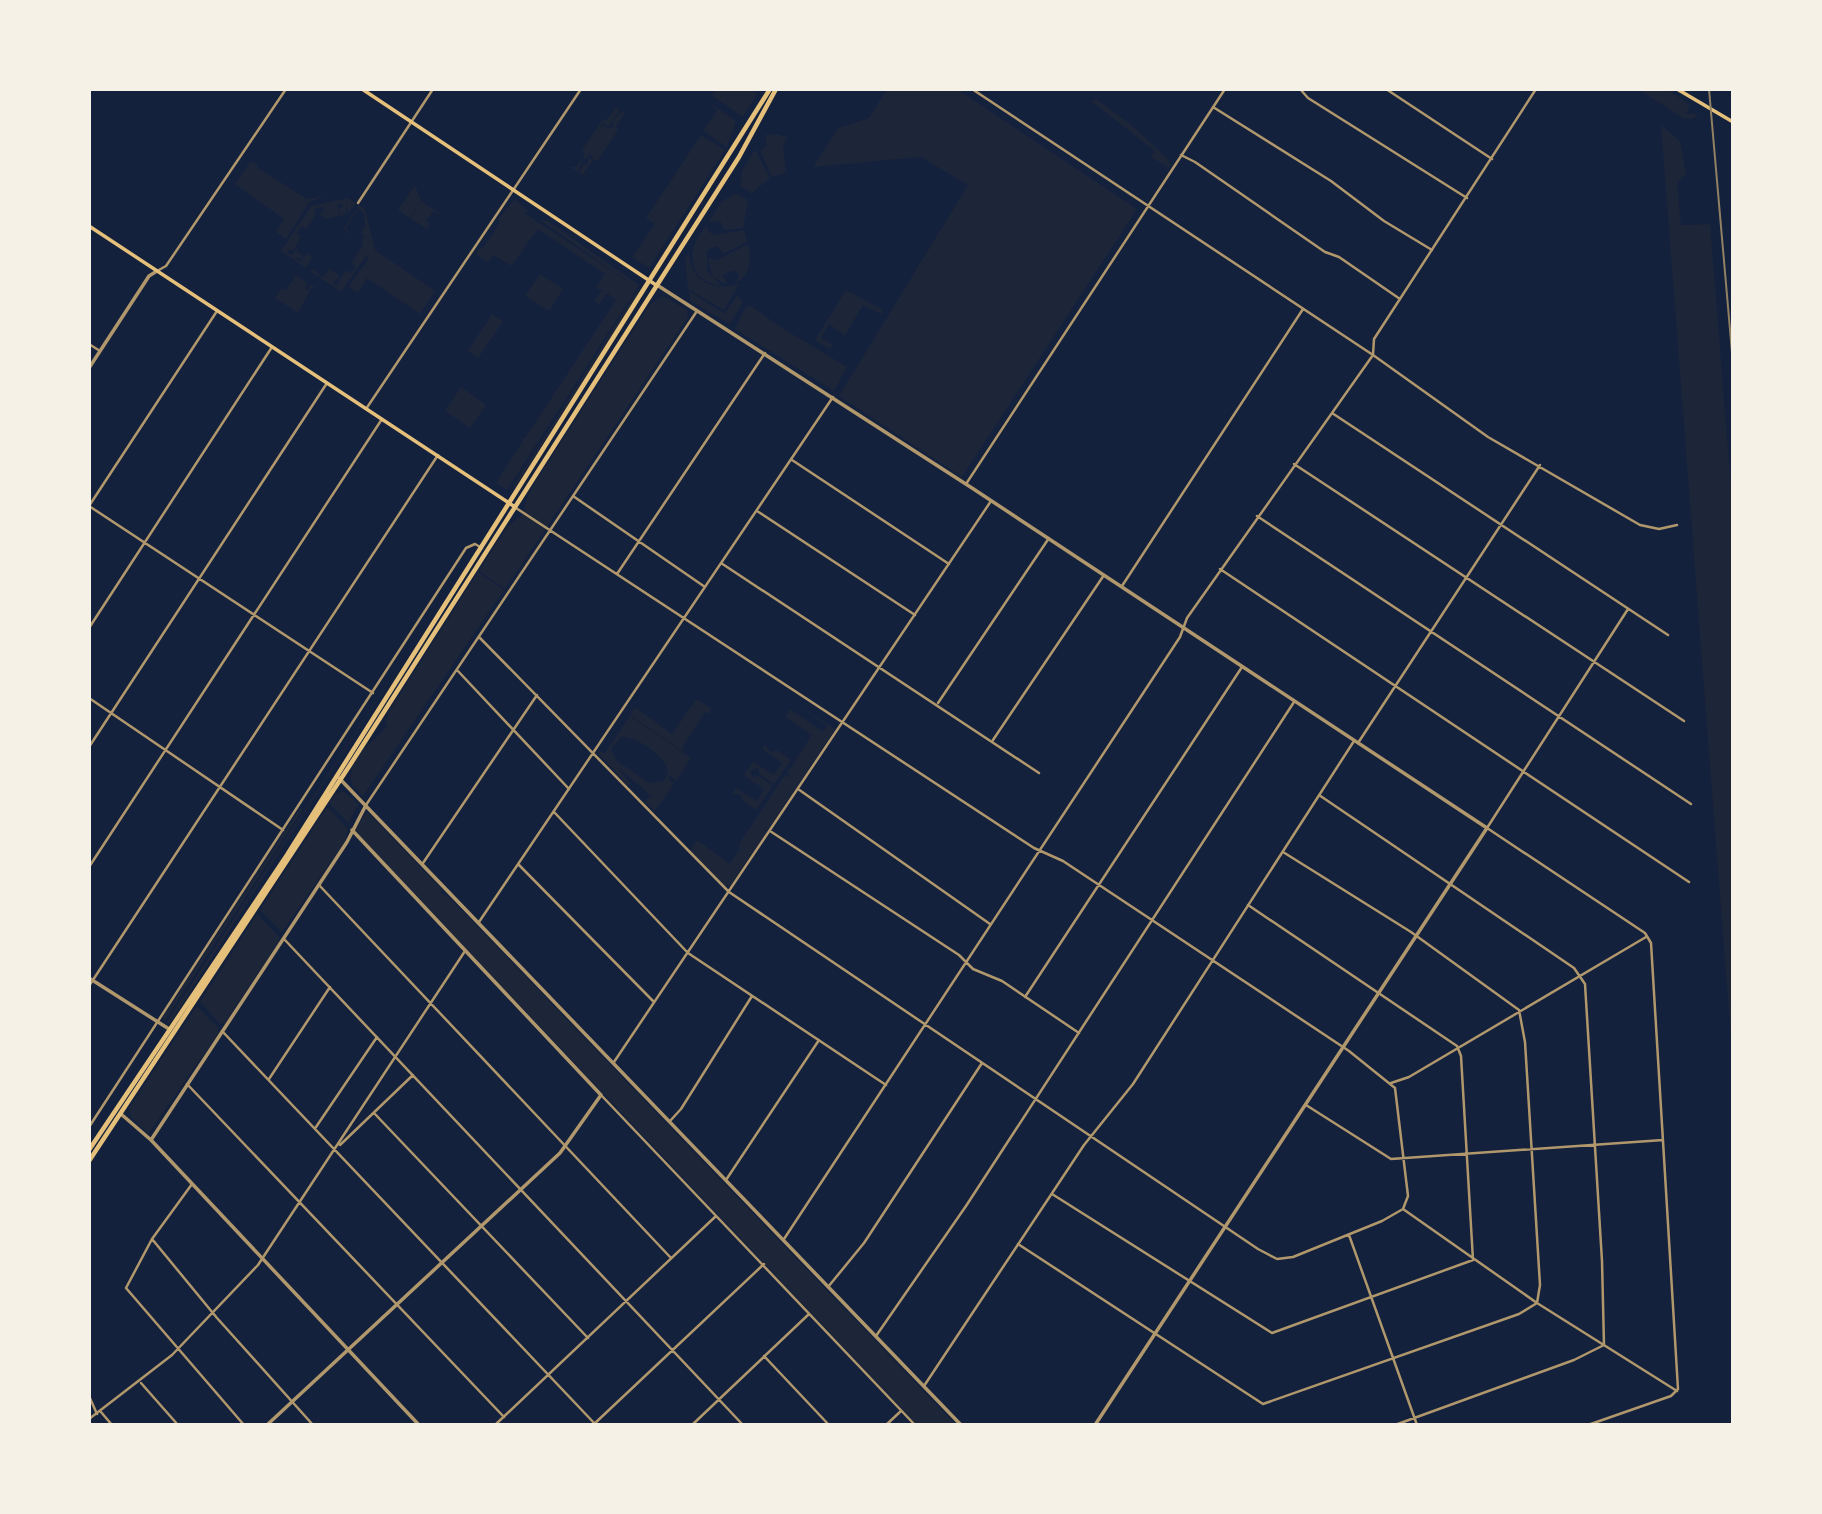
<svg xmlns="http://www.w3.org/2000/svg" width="1822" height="1514" font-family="Commissioner,sans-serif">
<rect width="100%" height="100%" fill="#14213d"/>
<path fill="#1d2539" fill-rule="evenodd" d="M716,89H751L757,94L743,117L712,96Z
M887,89H957L1137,209L962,477L839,396L968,185L921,157L813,167L838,128L869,118Z
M1222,89L1169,168L1151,157L1155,151L1091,101L1096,99L1134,127L1169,160V164L1173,163Z
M1638,89H1667L1690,105L1686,114H1699L1692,119L1683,118Z
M708,102L736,121L727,147L703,131L717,110Z
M616,107L620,109H616L619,111L609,127L603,123L600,128L603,125L609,128L614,126L612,123L620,112L623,113L621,110L625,113L616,126L618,130L598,160H593L584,173L586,177L579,172L584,164L587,166L588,158L592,160L593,157L590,154L586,159L583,158L578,172L571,167H576L585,154L582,150L603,119L607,120Z
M1661,125L1680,141L1686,174L1677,183L1681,225L1710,224L1733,511V1065Z
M775,134L787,137L783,146L786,173L772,177L760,151L767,145L765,135Z
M701,135L725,150L649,268L632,257L655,224L646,218Z
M755,149L770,178L752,193L740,186L742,171Z
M250,162L256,163L258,168L307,199L326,196L309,202L286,239L276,232L284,219L235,184Z
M415,185L421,201L444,216L433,211L426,221L430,224L427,229L410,218L421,201L409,218L398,210Z
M736,193L748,200L743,228L724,230L720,221L708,223L721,202Z
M348,198L356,203L348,214L346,202V214L340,216L339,208L343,207L342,203L338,204L339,216L327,219L318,214L324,212L323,207L314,209L316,215L306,229L302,226L297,233L301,237L293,251L290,249L287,253L292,255L297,247V252L304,256L302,259L294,257L301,262L307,253L312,257L306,268L281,251L311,206Z
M515,199L529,212H523L633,285L540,220L548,221L639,285L507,490L496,483L523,441L520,439L525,438L616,300L607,293L599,304L594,301L602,290L596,288L605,274L538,229L511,266L494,255L487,262L477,255V251L485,245L500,223L498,219Z
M359,205L365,209L375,250L435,291L420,314L367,278L358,293L349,287L342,296L369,258L366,256L341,292L310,271L314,269L322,278L330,269L340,276L333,283L336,286L346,270L351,273L356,267L351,263L363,245L361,243L364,236L361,234L365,226L364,213L358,209L346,228L354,238L344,228Z
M707,226L708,231L714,235L744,230L747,242L723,254L718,246L707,250V271L722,286C686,282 685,247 707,226Z
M748,244C752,259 750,276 736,283L739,275L734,270L723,275L727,285L713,277L707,258L717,260Z
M689,252C690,281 713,292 739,284L724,310L688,289L685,258Z
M292,273L308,283L305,288L308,290L310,284L315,288H311L298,313L275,298L281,289L286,290L295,277Z
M540,274L563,289L549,311L525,296Z
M639,288L637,296L516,486L511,490Z
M846,290L883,310L881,314L863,305L845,336L829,324L821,338L833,345L830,349L815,340Z
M689,291L725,314L737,295L743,302L730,324L690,301Z
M663,296L687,310L688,317L505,589L479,571L507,527L523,514L529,492L650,304Z
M750,305L782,328L847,367L834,391L735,329L745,308Z
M492,314L503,321L478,358L468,351Z
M461,387L486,405L470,428L445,411Z
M478,572L504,590L363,796L352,785C344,759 376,741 388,725L385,722L390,710Z
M427,622L170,1023H166Z
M696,699L711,708L709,714L705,712L682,748L685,753L630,715L635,707L672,734Z
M791,700L835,729L730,886H725L690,851L697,840L730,864L740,849L739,844L785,775L791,778L787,773L812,735L785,717L790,709L823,732L827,726Z
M630,716L691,758L676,781L670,776L668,778L674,784L655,811L645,802L649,796L654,798L618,768L631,784L627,785L599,754V750L604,754ZM621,737C636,736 665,756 668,771L664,781L649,783L616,760L611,749Z
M765,744L770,752L777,750L791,760L774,784L760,775L758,768L750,770L752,777L759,776L773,786L756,810L743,801L740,794H732L736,788L757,801L764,789L744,775L753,762L774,775L782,763L762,749Z
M343,791L359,804L348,823L329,803L335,794Z
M327,807L348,829L345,841L282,932L260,910Z
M300,808L303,809L164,1022L163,1017Z
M367,812L441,888V893L451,899L956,1425H917L354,830Z
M257,914L279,937V941L225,1023L220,1024L200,1002Z
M197,1006L218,1028V1034L148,1134L131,1117L129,1108Z"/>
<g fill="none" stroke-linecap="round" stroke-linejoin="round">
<path stroke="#b1986c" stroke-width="2.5" d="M972,89L1373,355L1488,437L1640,525L1659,529L1677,525
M1300,89L1308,98L1467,198
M1386,89L1492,159
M1213,107L1331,181L1384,221L1432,250
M1181,155L1195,162L1325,252L1339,257L1400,299
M358,203L433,89
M157,271L166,266L286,89
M89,344L100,351
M366,409L581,89
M1332,413L1668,635
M792,460L949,564
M1294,464L1684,721
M966,484L1225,89
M573,496L705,587
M89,506L373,693
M89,506L217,311
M757,511L915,615
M1257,516L1691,804
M721,563L1039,773
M1220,569L1689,882
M617,574L765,353
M1122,586L1303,309
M89,628L272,347
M479,637L729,892L1258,1249L1277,1259L1293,1257L1382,1221L1403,1209L1408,1196L1395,1088L1349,1051L1063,861L1034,848L516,508
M457,670L569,789
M89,698L283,830
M938,703L1049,538
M993,740L1104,575
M1358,743L1540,465
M89,747L327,383
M798,789L990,924
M1319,795L1574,968L1585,984L1602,1261L1604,1345L1574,1360L1395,1425
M366,805L697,311
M554,812L688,953L886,1085
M770,831L959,955L973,969L1002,981L1079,1033
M423,863L537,695
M519,865L654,1002
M89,867L382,419
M319,885L671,1258
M479,922L833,397
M284,939L743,1425
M89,986L438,455
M1025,997L1242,667
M222,1031L596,1425
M614,1062L991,501
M269,1079L330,987
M1391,1083L1409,1077L1646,937
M187,1084L504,1417
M601,1095L915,1425
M1306,1105L1391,1159L1663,1140
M374,1113L588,1338
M670,1121L681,1109L752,996
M89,1127L466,548L475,544L482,548
M316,1127L377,1037
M340,1145L413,1075
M726,1180L819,1040
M192,1184L152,1239L126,1288L244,1425
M1052,1194L1272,1333L1473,1260L1461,1056L1457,1046L1248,905
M1403,1209L1537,1303L1677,1391
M1349,1235L1417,1425
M152,1239L217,1318L313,1425
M784,1239L1180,637L1187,618L1373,355L1374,339L1536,89
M1018,1244L1263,1404L1519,1314L1537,1303L1540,1285L1525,1042L1519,1010L1411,932L1283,852
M828,1287L864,1243L982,1063
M876,1336L966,1206L1294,702
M764,1356L829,1425
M141,1383L178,1425
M924,1386L1084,1145L1133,1084L1354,741
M89,1396L97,1414
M101,1412L112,1425
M89,1419L172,1355L258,1265L465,951
M495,1425L716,1216
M593,1425L764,1264
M692,1425L809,1314
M886,1425L901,1411
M1588,1425L1671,1396L1678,1389L1651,943L1645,933L1487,828L1628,609"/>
<path stroke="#b1986c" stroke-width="3.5" d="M657,285L972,488L1487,828L1095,1425
M89,368L149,276L157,271
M339,778L961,1425
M89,978L169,1029
M121,1114L151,1140L419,1425
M151,1140L347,842L366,805
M267,1425L560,1153L601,1095L352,830"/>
<path stroke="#e5c07b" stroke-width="3.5" d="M362,89L656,285
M1677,89L1733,122
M89,226L515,507"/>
<path stroke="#e5c07b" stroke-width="4.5" d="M89,1150L287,855L770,89
M89,1161L350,765L739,157L776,89"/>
<path stroke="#918062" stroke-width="2" d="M1709,89L1733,364"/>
</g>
<rect width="1822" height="1514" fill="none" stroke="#f6f1e7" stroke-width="182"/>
</svg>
